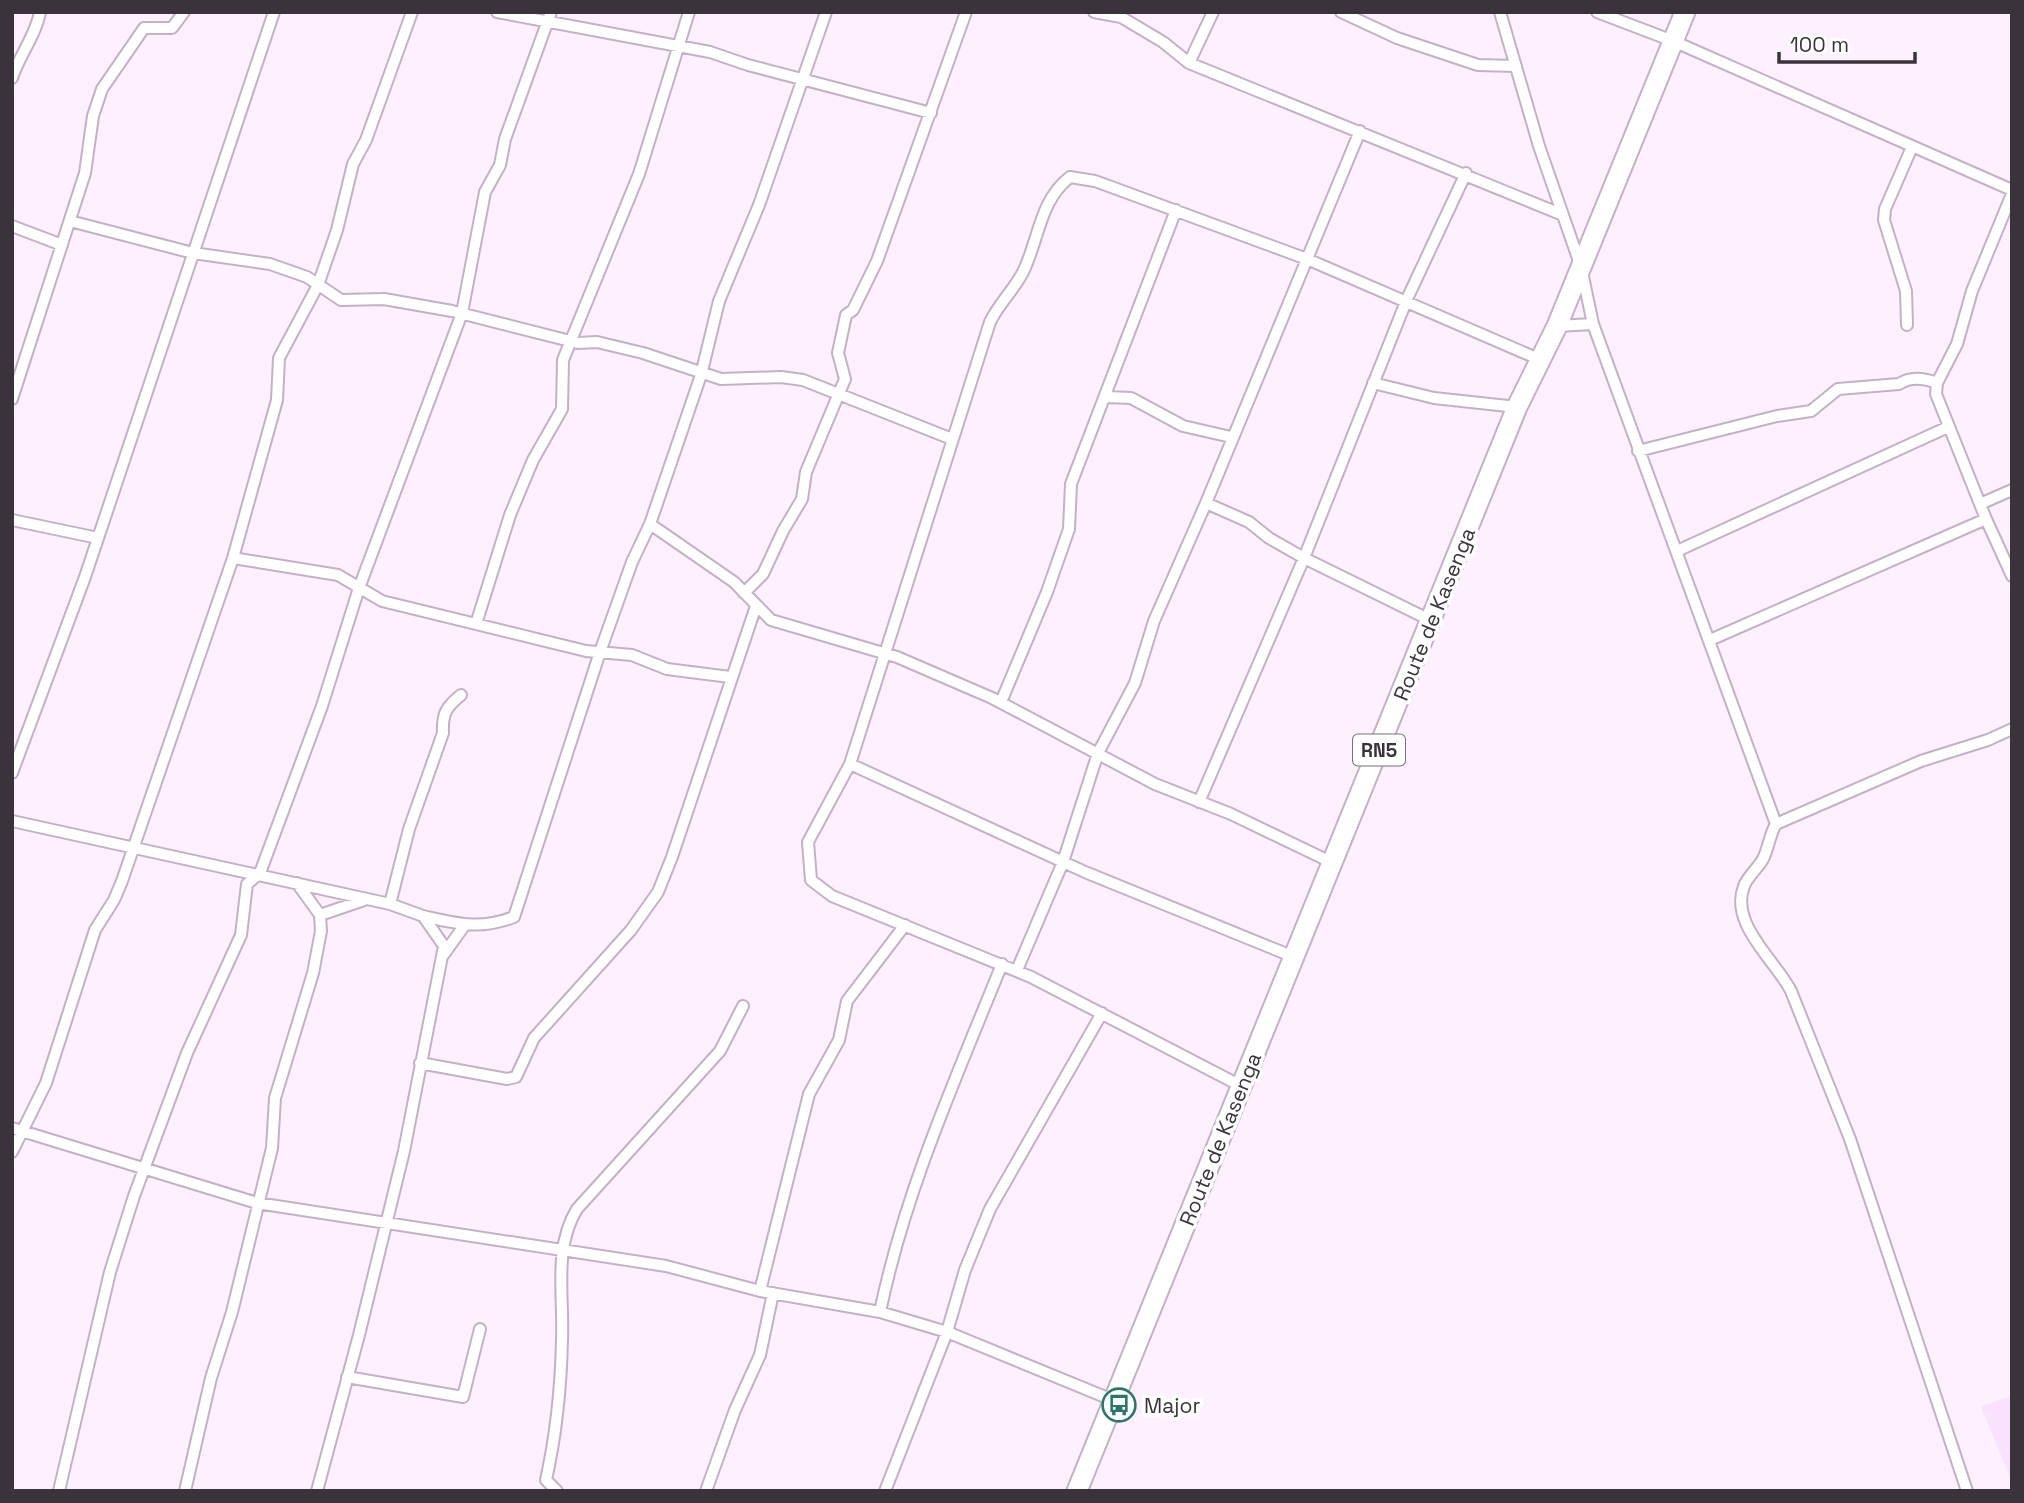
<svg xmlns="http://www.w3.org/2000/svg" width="2024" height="1503" font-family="'Space Grotesk',sans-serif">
<rect width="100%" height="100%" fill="#fdf1ff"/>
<path fill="#fae2ff" d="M2012,1395V1482L1981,1407Z"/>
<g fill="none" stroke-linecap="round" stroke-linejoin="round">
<defs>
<path id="minor" d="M497,12L710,52L748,65L931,113
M1094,12L1121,17L1163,42L1189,63L1563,215
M1341,12L1397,38L1478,65L1516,66
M1500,12L1539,146L1581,267L1593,324L1776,824C1769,836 1769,847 1763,859C1758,868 1748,876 1744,886C1729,924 1776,961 1791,991L1850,1139L1967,1491
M1597,12L1673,41L2012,190
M1189,63L1213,12
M12,78C19,56 36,35 40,12
M1360,131L1206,503L1249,522L1269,538L1304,558L1432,621
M2012,194L1972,291L1957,344L1937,383L1936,394L1986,519L2012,576
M70,221L193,253L270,264L307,277L341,300L384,299L452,311L578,343L597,342L643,353L721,379L781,377L803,380L952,439
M12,226L62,245
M1907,325L1906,291L1884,220L1885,209L1912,147
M1557,326L1593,324
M1373,383L1434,398L1517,407
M1107,397L1131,398L1183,426L1231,437
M12,399L85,173L93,116L102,89L144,28H172L184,12
M1638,451L1777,416L1811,411L1838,389L1899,384C1911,376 1924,378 1937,383
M1980,504L2012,490
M12,520L98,538
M650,524L734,582L771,620L897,657L992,698L1155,784L1231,814L1333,863
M1677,551L1948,427
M233,558L338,575L382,601L586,651L632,655L667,669L730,677
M744,593L763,574L783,531L802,499L806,472L845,379L838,353L846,315L853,310L877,261L966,12
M476,624L510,515L533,460L562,409L563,360L639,174L689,12
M1710,640L1986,519
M1001,702L1047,592L1069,529L1071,484L1176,210
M850,764L1085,872L1294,957
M12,773L85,577L274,12
M1199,802L1304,558L1407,299L1466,173
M12,821L390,904L423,916L444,946L404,1151L359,1335L317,1491
M1776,824L1921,761L1988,740L2012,729
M390,904L409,829L443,733C442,714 446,707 461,695
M320,915L364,900
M423,916C459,924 479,930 514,917L600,652L632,562L650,524L701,375L719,301L759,205L826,12
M444,954L464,926
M1017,970L1063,862L1098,753L1135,683L1154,621L1206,503
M420,1063L507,1079L516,1077L534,1038L631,930L658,892L672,857L756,606
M1241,1086L1031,977L832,896L811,880L808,842L850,764L990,322C999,303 1015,289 1024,270C1039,238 1040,200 1070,177L1095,181L1307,259L1541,360
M12,1128L257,1203L666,1266L760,1291L880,1312L947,1332L1115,1401
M12,1152L46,1083L95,930L114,900L122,881L233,558L277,400L279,358L318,285L337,230L353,164L366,140L412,12
M760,1291L809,1094L839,1040L847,1001L905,925
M880,1312C905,1191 956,1078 1002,964
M347,1377L463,1397L480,1329
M59,1491L110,1272L134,1196L187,1053L241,935L247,884L260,873L322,706L359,588L462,313L485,192L500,165L505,139L551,12
M185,1491L211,1378L232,1312L272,1148L275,1098L313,973L321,931L320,915L297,883
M557,1491L546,1480C556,1435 561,1386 562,1340C564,1296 553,1248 577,1209L720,1051L743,1006
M706,1491L735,1410L760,1355L773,1293
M885,1491L947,1332L965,1270L990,1209L1102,1013"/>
<path id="trunk" d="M1077,1491L1517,407L1557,326L1685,12"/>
</defs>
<use href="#minor" stroke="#c3b1c6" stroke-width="14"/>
<use href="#trunk" stroke="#c3b1c6" stroke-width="23"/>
<use href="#minor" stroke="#fff" stroke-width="10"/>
<use href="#trunk" stroke="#fff" stroke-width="19"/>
</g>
<defs>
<symbol id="bus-ring" viewBox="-11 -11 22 22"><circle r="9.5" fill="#fff" stroke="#2d746b" stroke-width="1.5"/><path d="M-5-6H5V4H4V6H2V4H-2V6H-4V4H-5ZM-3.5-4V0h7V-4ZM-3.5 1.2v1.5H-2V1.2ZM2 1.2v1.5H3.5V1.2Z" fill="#2d746b"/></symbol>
</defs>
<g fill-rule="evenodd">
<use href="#bus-ring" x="1100" y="1386" width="38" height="38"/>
</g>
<g text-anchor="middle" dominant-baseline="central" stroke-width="7" stroke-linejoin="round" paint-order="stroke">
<rect fill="#fff" stroke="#757076" stroke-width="2" x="1353" y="734.5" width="52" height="31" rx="5"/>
<g font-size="19" font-weight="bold" fill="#3a333b">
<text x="1379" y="750">RN5</text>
</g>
<g font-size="21" fill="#3a333b" stroke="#fff">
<text transform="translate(1434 614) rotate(-68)">Route de Kasenga</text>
<text transform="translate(1220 1139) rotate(-68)">Route de Kasenga</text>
</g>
<g font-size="21" fill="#3a333b" stroke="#fff" text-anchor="start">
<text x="1144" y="1405">Major</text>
</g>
</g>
<rect width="2024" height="1503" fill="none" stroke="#3a333b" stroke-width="28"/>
<path d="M1779 52v10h136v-10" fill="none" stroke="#3a333b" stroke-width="3.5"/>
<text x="1790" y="52" font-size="21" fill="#3a333b" stroke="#ffffff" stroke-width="5" paint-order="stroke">100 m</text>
</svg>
